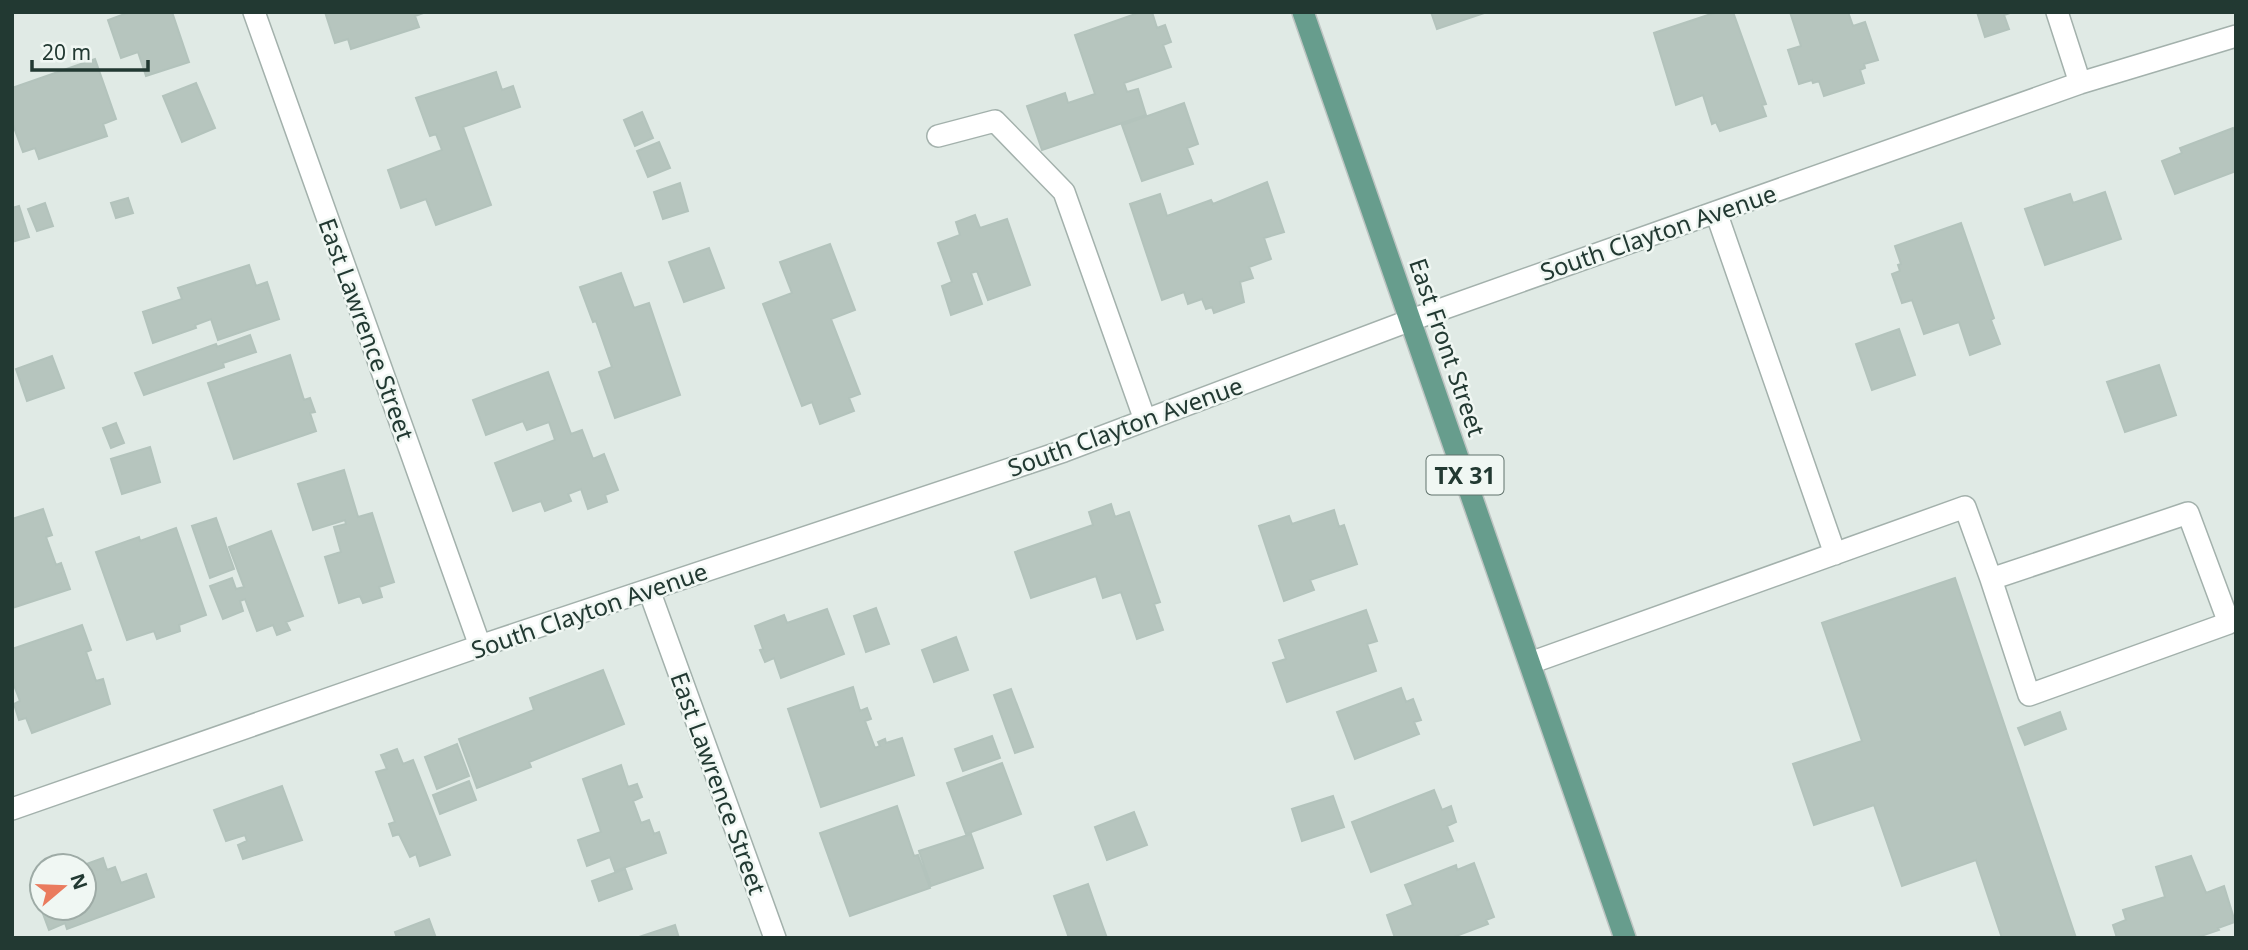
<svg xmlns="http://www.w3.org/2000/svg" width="2248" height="950" font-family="'Noto Sans',sans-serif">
<rect width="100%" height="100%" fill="#e0eae5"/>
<path fill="#b6c5be" stroke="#b3c3bc" stroke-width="2" d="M130,12H172L189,62L146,76L138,52L121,58L108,20Z
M325,12H426L415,16L419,27L351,49L348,39L335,43Z
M1141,12H1152L1157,28L1165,25L1171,42L1163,45L1171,67L1124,83L1127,92L1138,89L1146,115L1042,150L1027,106L1065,93L1068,103L1095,94L1075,35Z
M1431,12H1487L1437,29Z
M1717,12H1733L1766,104L1762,105L1766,116L1720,131L1716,122L1712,124L1703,95L1676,105L1654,33Z
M1790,12H1848L1853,26L1865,22L1878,60L1864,64L1865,68L1860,70L1864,83L1824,96L1819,81L1813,83L1812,80L1799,84L1788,50L1801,46Z
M1977,12H2013L2004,15L2009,29L1985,37Z
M95,59L116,119L103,124L107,136L39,159L35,148L23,152L12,122V88Z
M496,72L502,90L513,86L520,107L463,127L491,205L436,225L426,199L401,208L388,170L442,150L436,134L430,136L416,98Z
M196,83L215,128L182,142L163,96Z
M1184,103L1198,144L1187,148L1193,164L1142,181L1122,125Z
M642,112L653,138L635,146L624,120Z
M2233,128L2236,134V171L2175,194L2162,161L2182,153L2180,148Z
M659,142L670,168L648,177L637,151Z
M1267,182L1284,232L1264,238L1271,259L1249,267L1253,278L1240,282L1244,302L1214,313L1212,307L1206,309L1202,299L1188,304L1184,292L1162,300L1130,204L1160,194L1167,216L1211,200L1213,204Z
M680,183L688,211L663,219L654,192Z
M2105,192L2121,239L2045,265L2025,209L2070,194L2073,203Z
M128,198L133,213L116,218L111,203Z
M45,203L53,226L37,231L28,209Z
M19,206L29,237L12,242V208Z
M975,215L980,228L1007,219L1030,285L988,300L977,271L971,273L982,304L951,315L942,286L952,282L938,243L960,235L956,222Z
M1961,223L1994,318L1991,320L2000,344L1970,355L1959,322L1924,334L1912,300L1902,303L1892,274L1900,271L1898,265L1901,264L1895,246Z
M830,244L855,310L831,319L860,394L849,398L854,411L820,424L812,402L802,406L763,304L792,293L780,262Z
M709,248L724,288L684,302L669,262Z
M249,265L256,286L267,282L279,319L218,340L211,319L195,325L196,328L153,343L143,312L182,299L178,288Z
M621,273L634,308L649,303L680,395L615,418L599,372L612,367L596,321L593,322L580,287Z
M1899,329L1915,375L1872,390L1856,344Z
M250,335L256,352L223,363L224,367L144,395L135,373L216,344L217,347Z
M290,355L304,400L310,398L315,412L310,413L316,431L234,459L208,383Z
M52,356L64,388L27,401L16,369Z
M2159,365L2176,415L2125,432L2107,382Z
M548,372L571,434L582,430L593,459L604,454L618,490L605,495L607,502L588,509L581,489L568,494L571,501L545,511L541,501L513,511L495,463L555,440L549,422L527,430L523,421L486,435L473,400Z
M116,423L124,443L111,448L103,428Z
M150,447L160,482L122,494L111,459Z
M344,470L358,517L372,513L394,582L379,587L382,597L363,603L360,596L339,603L325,557L341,552L334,527L346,524L345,520L313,530L298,484Z
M1111,504L1115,517L1129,512L1160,602L1154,604L1163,630L1137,639L1121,592L1103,598L1096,576L1031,598L1015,552L1093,525L1089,512Z
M43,509L52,535L46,537L56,565L61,563L70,589L12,608V519Z
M1334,510L1339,527L1344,525L1357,564L1310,580L1314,590L1284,601L1259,526L1289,516L1292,524Z
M216,518L234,569L210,578L192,526Z
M176,528L206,615L179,625L180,631L157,639L154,631L127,640L96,552L139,537L140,541Z
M271,531L303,616L286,622L290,630L277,635L273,625L257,631L245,599L240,601L243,611L223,619L210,586L232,578L236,589L244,587L229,547Z
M1955,578L2076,938H2002L1976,860L1902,886L1874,805L1814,825L1793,764L1862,741L1822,623Z
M876,608L889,644L866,652L854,616Z
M827,609L844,654L781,678L774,658L765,662L760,650L763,649L755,626L784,615L787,623Z
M1366,610L1377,641L1367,644L1376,671L1287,702L1273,663L1286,659L1279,640Z
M82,625L91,650L86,652L96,681L103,679L110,704L32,733L26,718L19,720L14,704L20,701L12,680V649Z
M956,637L968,670L934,682L922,650Z
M603,670L624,724L529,762L531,767L477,788L459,739L534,710L530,698Z
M853,687L860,711L867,708L871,719L865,721L875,748L880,746L878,742L885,739L886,743L902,738L914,775L821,807L788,709Z
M1401,688L1406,702L1413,699L1421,720L1414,722L1419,734L1355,759L1337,712Z
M1011,689L1033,747L1015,753L994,695Z
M2060,712L2066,729L2025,745L2018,728Z
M992,736L1000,758L963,771L955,749Z
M457,744L469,776L437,789L425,757Z
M397,749L403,764L413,760L450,855L420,866L416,854L410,857L399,834L393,836L389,824L395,822L376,772L387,769L381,755Z
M1002,763L1021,814L966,834L947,783Z
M621,765L628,787L637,784L642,797L633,801L641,823L649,820L654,834L659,832L666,853L615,871L610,857L587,866L578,840L601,832L583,779Z
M469,781L476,800L440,814L433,795Z
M282,786L302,840L243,859L238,845L247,841L245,835L226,841L214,810Z
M1434,790L1442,810L1451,806L1456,822L1447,826L1453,841L1371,872L1352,822Z
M1333,796L1344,827L1302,841L1292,809Z
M897,806L914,856L918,855L930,888L850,916L820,833Z
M1134,812L1147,845L1107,860L1095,827Z
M971,834L983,868L931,886L919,851Z
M2191,856L2206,893L2224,886L2235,922L2218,928L2219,930L2195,938H2117L2113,925L2126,920L2123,910L2165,897L2156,867Z
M103,858L107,870L115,867L121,883L146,874L154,897L67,929L65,923L49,930L32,884L42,880V908H84V866H81Z
M1474,863L1494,917L1486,920L1488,924L1451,938H1395L1387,915L1413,905L1405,885L1456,865L1457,870Z
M625,869L632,889L599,901L592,881Z
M1088,884L1103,927L1107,938H1069L1054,896Z
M429,919L436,938H397L395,932Z
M675,925L679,938H636Z"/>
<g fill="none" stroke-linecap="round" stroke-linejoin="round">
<defs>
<path id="minor" d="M254,12L480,646
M2057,12L2080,83
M938,136L995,121L1064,192L1145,420
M1716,212L1835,554
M649,590L775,938
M1530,663L1965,507L1991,579L2188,513L2229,623L2029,695L1991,579
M12,809L480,646L1064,451L1411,320L2080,83L2236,36"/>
<path id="major" d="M1303,12L1625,938"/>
</defs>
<use href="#minor" stroke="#a3b1ac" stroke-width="24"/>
<use href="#major" stroke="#bdc4c2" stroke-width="24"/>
<use href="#minor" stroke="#fff" stroke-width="21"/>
<use href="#major" stroke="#679d8d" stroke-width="21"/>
</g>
<g text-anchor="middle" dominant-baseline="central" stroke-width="5" stroke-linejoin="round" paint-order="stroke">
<rect fill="#f0f7f3" stroke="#60726c" stroke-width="2" x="1426.5" y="455.5" width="77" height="39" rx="5"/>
<g font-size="23" font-weight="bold" fill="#223932">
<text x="1465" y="475">TX 31</text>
</g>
<g font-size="24" fill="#223932" stroke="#f0f7f3">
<text transform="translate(1658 232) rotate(-19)">South Clayton Avenue</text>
<text transform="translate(367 329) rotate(70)">East Lawrence Street</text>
<text transform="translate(1448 347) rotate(71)">East Front Street</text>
<text transform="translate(1125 426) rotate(-20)">South Clayton Avenue</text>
<text transform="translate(589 610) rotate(-19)">South Clayton Avenue</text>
<text transform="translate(719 783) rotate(70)">East Lawrence Street</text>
</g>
</g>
<rect width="2248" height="950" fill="none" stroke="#223932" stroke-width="28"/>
<g transform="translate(63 887) rotate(71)"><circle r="33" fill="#f0f7f3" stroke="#9eaba6" stroke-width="2"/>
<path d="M0-5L12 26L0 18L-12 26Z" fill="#ea7b5e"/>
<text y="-10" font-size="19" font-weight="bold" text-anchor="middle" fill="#223932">N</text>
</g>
<path d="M32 60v10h116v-10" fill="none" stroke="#223932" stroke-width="3.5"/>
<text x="42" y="60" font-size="21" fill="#223932" stroke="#f0f7f3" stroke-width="5" paint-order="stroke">20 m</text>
</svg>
